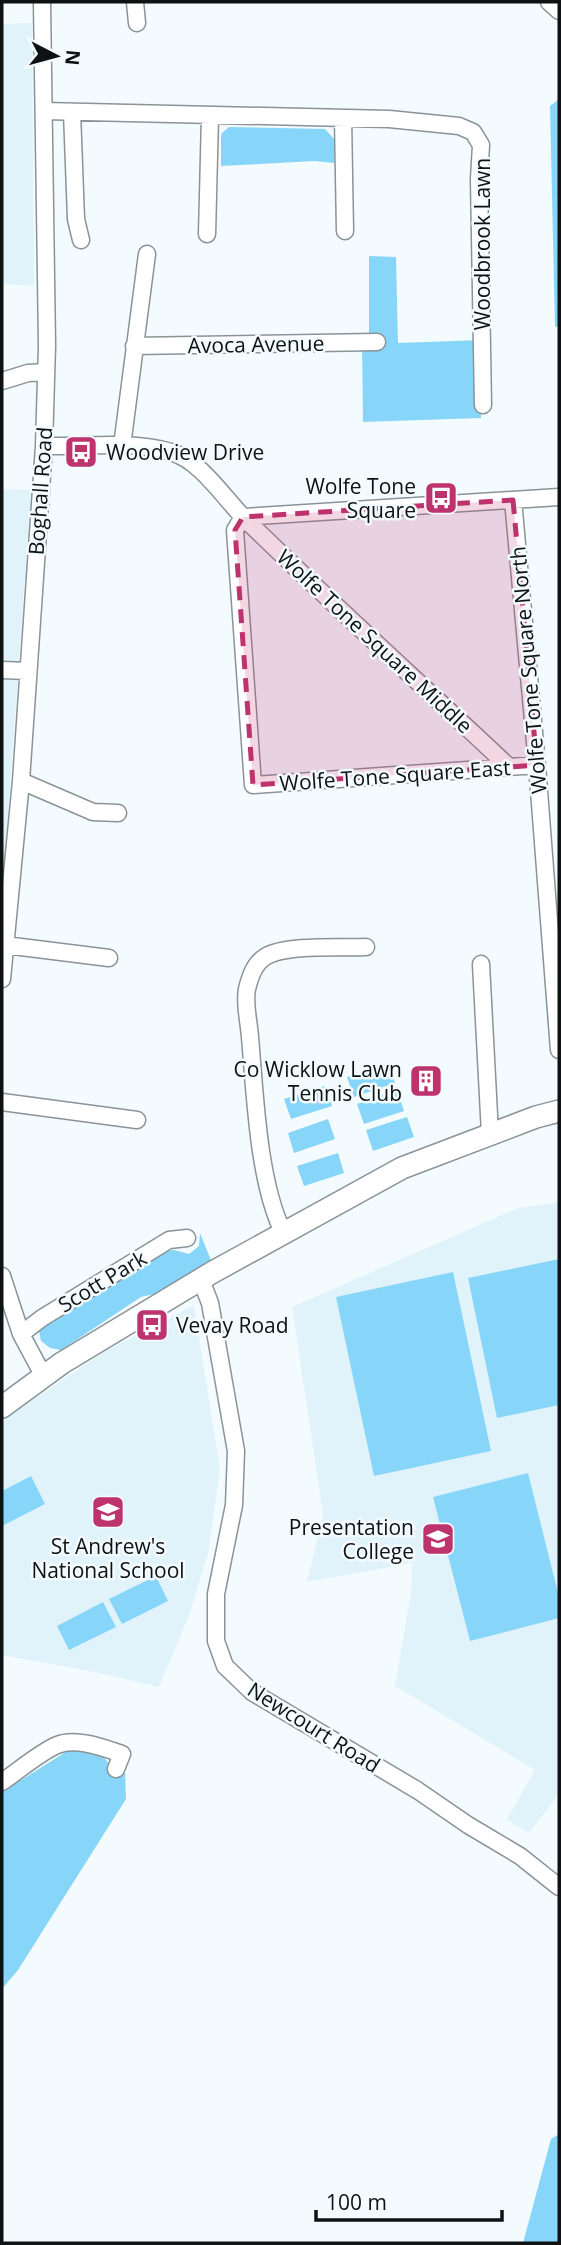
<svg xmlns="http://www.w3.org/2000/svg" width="561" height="2245" font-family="'Open Sans',sans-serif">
<rect width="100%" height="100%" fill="#f3fbff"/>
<path fill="#e0f3fb" d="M32,23L34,286L2,284V24Z
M2,489L31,490L2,899Z
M559,1202V1794L529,1833L507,1819L535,1770L395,1686L411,1592L412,1563L307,1582L323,1514L292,1307L518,1208Z
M194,1305L220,1470L208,1553L190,1613L159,1687L100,1673L2,1655V1421L104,1352Z"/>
<path fill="#87d6f9" d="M559,99V326L555,327L550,106Z
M229,127L325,129L335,140L334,163L315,161L221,166V137L222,133Z
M369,256L396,257L398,343L482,340L481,418L363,422L362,342H369Z
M388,1063L395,1083L354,1097L347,1077Z
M325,1086L332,1106L291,1119L284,1099Z
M397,1090L404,1111L364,1124L357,1104Z
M407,1117L414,1137L373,1151L366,1130Z
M328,1119L335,1139L294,1153L288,1133Z
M338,1153L344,1173L304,1186L297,1166Z
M200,1233L212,1263L168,1291L141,1297L61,1350L50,1348L41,1341L39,1331L46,1323L164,1251L174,1250L189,1254L199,1246Z
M559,1259V1405L497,1418L468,1278Z
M453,1272L491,1451L374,1476L336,1297Z
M528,1473L559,1597V1618L470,1641L433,1497Z
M31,1476L45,1504L2,1526V1491Z
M156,1576L168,1601L122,1624L109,1599Z
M103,1602L116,1627L69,1650L57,1626Z
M69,1750L103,1756L111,1767L125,1771L126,1799L18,1970L2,1989V1792Z
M559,2134V2243H523L551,2139Z"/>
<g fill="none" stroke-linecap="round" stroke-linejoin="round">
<defs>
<path id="minor" d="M135,2L137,23
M549,2L559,11
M44,111L389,119L459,126L473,132L481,145L479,179L483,405
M72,112L76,219L81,240
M343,118L345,231
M207,234L210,117
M134,346L377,342
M2,381L28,373L46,372
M44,446C83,447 133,440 171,452C200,460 224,498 245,519C331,603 420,683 508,766
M122,446L147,254
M513,500L537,765L559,1050
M243,517L235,530L253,785L537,765
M243,517L559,497
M2,670L28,671
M21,781L93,812L118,813
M5,945L109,958
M481,964L490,1134
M2,979L21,781L44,446L47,346L42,2
M2,1102L137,1120
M283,1232C258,1181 255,1094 250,1037C249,1022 244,1003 247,989C250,977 254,964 265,957C285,944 341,948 366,947
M2,1276L21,1334L43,1375
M201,1280L210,1303L236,1451L234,1505L216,1594V1641L225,1666L252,1692L417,1790L468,1825L520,1856L559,1887
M21,1334L42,1318L169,1240L187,1238
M2,1782C18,1771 39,1753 57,1745C76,1737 104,1748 122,1754L116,1769"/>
<path id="major" d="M2,1407L62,1363L213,1272L402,1168L536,1117L559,1111"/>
</defs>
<use href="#minor" stroke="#8a9398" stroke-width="19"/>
<use href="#major" stroke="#8a9398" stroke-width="24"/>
<use href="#minor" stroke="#fff" stroke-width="16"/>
<use href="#major" stroke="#fff" stroke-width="21"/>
</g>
<path fill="#bd336e" fill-opacity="0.2" stroke="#bd336e" stroke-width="5" stroke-dasharray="14 9" stroke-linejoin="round" d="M513,500L537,765L253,785L235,530L243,517Z"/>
<defs>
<symbol id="bus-square" viewBox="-11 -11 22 22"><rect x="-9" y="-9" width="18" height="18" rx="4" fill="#bd336e" stroke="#f3fbff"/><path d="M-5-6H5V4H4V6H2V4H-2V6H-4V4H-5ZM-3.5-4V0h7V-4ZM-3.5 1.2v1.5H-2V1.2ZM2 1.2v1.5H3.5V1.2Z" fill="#fff"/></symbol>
<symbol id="building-square" viewBox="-11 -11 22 22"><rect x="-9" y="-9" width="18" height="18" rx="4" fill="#bd336e" stroke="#f3fbff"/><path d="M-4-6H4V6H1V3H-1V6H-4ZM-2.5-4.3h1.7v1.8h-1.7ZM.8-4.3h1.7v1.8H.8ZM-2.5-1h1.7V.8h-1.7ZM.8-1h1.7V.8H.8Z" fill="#fff"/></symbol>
<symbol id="school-square" viewBox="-11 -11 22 22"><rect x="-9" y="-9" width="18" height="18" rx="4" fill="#bd336e" stroke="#f3fbff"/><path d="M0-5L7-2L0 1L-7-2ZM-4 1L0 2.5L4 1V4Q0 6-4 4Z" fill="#fff"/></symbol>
</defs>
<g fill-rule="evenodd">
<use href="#bus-square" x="62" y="433" width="38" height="38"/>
<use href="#bus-square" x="422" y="479" width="38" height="38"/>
<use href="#building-square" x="407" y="1062" width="38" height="38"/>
<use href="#bus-square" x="133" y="1306" width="38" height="38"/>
<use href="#school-square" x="89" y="1493" width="38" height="38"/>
<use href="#school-square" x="419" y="1520" width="38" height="38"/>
</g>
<g text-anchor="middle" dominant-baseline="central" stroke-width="5" stroke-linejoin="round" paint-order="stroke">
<g font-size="21" fill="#0e1213" stroke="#f3fbff">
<text transform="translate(482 244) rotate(-90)">Woodbrook Lawn</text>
<text transform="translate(256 344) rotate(-1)">Avoca Avenue</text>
<text transform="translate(40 491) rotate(-86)">Boghall Road</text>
<text transform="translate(375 641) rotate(43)">Wolfe Tone Square Middle</text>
<text transform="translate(528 670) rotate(-95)">Wolfe Tone Square North</text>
<text transform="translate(395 775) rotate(-4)">Wolfe Tone Square East</text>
<text transform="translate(102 1281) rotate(-31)">Scott Park</text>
<text transform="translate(314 1727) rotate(32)">Newcourt Road</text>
</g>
<g font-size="21" fill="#0e1213" stroke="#f3fbff" text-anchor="end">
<text x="106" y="452" text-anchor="start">Woodview Drive</text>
<text x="416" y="486">Wolfe Tone<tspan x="416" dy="24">Square</tspan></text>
<text x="402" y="1069">Co Wicklow Lawn<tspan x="402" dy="24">Tennis Club</tspan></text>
<text x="176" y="1325" text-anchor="start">Vevay Road</text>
<text x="414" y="1527">Presentation<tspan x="414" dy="24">College</tspan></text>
<text x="108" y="1546" text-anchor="middle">St Andrew's<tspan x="108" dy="24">National School</tspan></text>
</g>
</g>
<rect width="561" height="2245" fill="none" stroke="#0e1213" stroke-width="7"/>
<g transform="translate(56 56) rotate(96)" stroke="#f3fbff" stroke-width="5" paint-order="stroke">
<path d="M0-5L12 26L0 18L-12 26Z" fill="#0e1213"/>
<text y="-10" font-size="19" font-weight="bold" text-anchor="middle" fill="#0e1213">N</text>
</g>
<path d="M316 2210v10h186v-10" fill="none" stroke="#0e1213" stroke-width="3.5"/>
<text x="326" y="2210" font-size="21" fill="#0e1213" stroke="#f3fbff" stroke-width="5" paint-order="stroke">100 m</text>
</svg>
